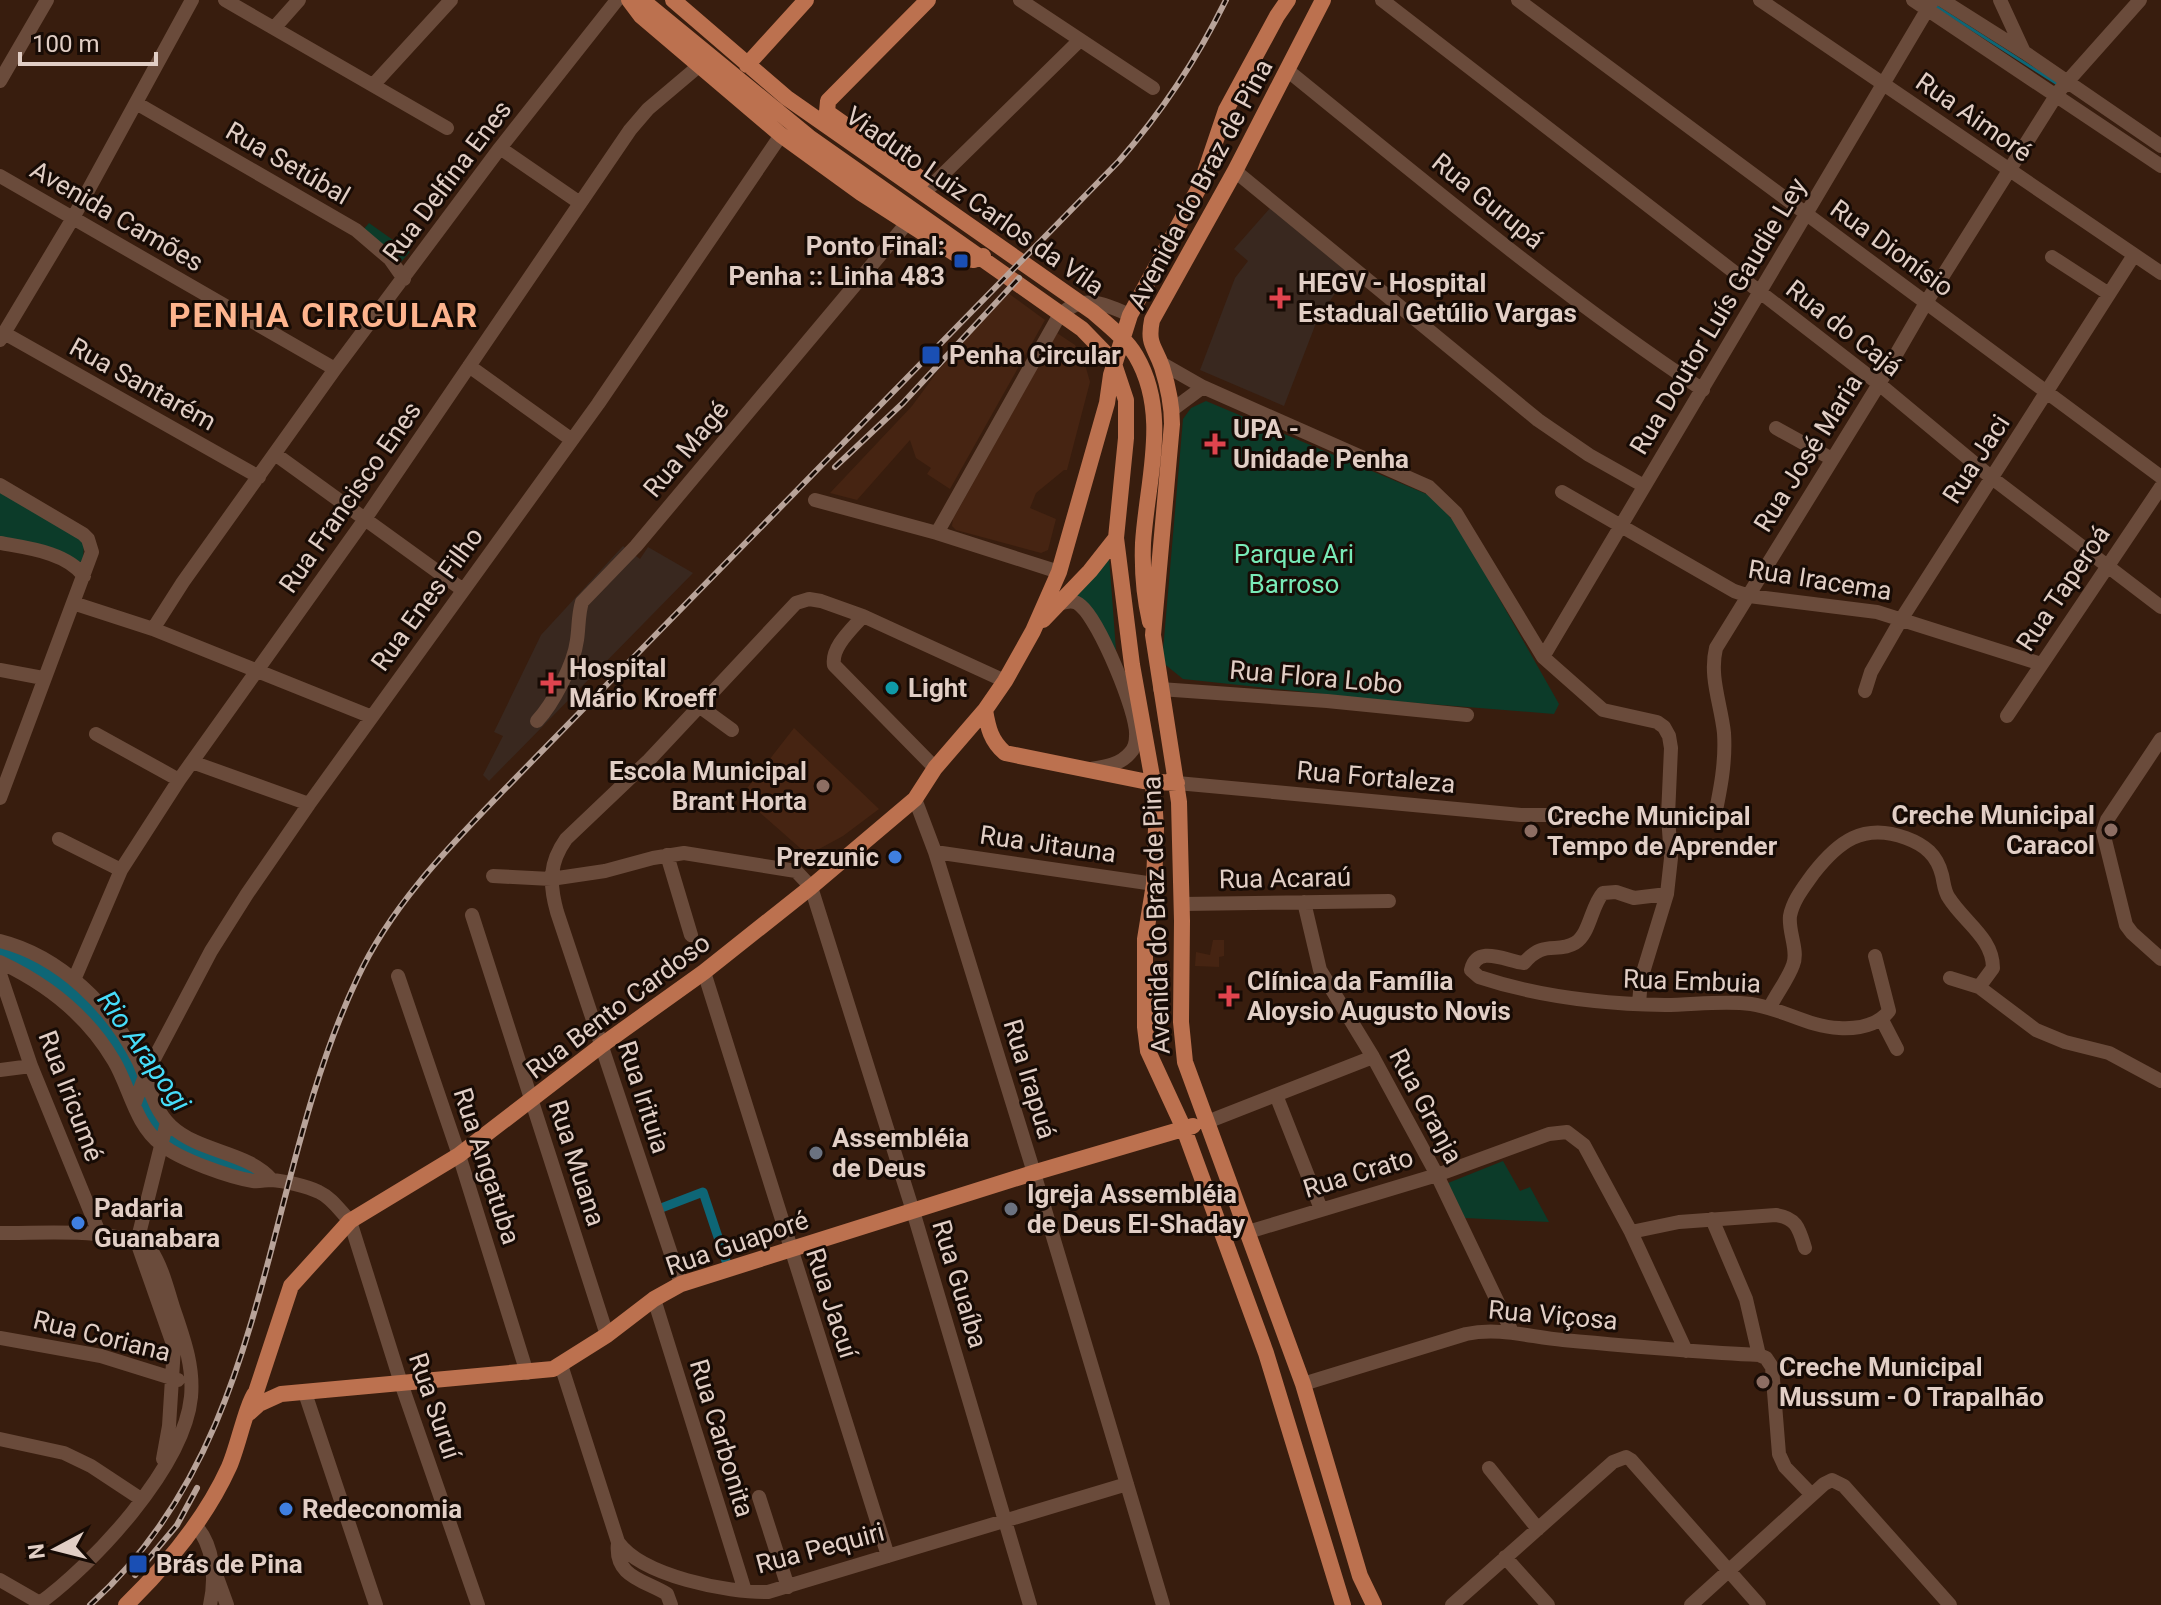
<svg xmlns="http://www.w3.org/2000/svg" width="2161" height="1605" font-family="Roboto,sans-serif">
<rect width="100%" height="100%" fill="#381d0e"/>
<path fill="#462412" d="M1008,293L1045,320L950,489L927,474L931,468L916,458L910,440L857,500L830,493L912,406L940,368Z
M1057,333L1075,345L1084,361L1090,382L1067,470H1064L1036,493L1030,508L1056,519L1048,550L1041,553L956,530L952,526L953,519Z
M794,728L879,809L843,836L808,855L741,796Z
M1213,940H1224V956L1219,957V967L1195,966L1196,952L1210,955Z"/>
<path fill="#39281f" d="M1271,207L1350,272L1318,318L1284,406L1200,370L1235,278L1248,261L1234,249Z
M623,546L640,559L648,547L693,573L489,781L483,775L503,736L494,732L541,635Z"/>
<path fill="#0c3b29" d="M369,223L410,252L400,263L363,230Z
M1206,401L1431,496L1458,526L1559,704L1554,714L1380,700L1183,679L1162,662L1183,419L1191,408Z
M0,491L84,541L83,563L43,549L0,539Z
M1109,556L1117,664L1069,595Z
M1503,1161L1520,1191L1530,1187L1549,1222L1465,1218L1448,1183Z"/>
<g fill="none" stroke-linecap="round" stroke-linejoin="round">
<path stroke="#0e6676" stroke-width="3" d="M1934,5L2059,85"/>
<path stroke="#0e6676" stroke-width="9" d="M656,1210L703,1192L728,1267"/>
<path stroke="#0e6676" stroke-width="16" d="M0,953C27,963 70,985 88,1007C106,1028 118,1051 131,1075C140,1090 145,1109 157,1123C179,1150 217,1160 248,1170"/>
<path stroke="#6a4b3b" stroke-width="14" d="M225,0L447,128
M1020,0L1153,88
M1382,0L1879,384L1992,478L2161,607
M1518,0L2161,477
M1760,0L2161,273
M1913,0L2161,166
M1942,0L2024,52L2161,146
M2000,0L2023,50
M275,27L299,0
M1287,70C1423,180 1557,293 1703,390
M0,81L47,0
M374,84L451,0
M136,103L356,230L390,259L404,279
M500,148L580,203
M1235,171L1538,420L1589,455L1644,486
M0,176L335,369
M931,186L1080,40
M2052,257L2109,294
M4,333L259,477
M0,340L73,218L192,0
M1161,363L1203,387L1429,487L1456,513L1543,657L1603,710L1657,722L1664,727L1669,736L1671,748L1668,816L1671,858L1667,894L1641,979L1639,1004
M469,366L572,440
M1172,410L1203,387
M1776,428L1832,459
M275,454L463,590
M0,485L83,534L88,539L92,552L0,798
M1562,492L1734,591L1749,596L1877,612L2041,664
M815,500L937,533L1059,572
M937,533L1059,316C1082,293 1104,304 1130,315
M0,543C27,548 66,552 84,576
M73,603L153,629L372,717
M1058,604C1066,602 1074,599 1081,606C1099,621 1138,713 1136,736C1136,742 1134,749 1130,753C1120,765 1104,767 1091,769
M863,616C852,629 831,647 834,665L935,768
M153,629L183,582L335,369L500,148L617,0
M1543,657L1933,0
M0,670L43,678
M1160,689L1327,701L1467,715
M1865,691L1871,672L1902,618L2134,255
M699,706L732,730
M2007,716L2161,487
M537,721C553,704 574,664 577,640C579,627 578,615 582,602L636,546L907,223
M96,734L179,780
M2161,739L2107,820L2103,832L2126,925L2132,933L2161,959
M192,762L309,804
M1177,783L1521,815H1570
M915,799L935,852L1031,1163L1163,1605
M1714,820C1720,791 1726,763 1724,733C1721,704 1709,677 1716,648L1879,384L1927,301L2059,91L2140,0
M59,839L121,870
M935,852L1154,884
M667,855L691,935
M493,876L551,879L605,871L653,858L684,853L796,871L811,887L913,1211L1030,1605
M1667,894L1634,898L1616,892L1603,893C1591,906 1590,934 1575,943C1556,954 1544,939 1524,963C1506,961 1477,944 1471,970L1479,977C1539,997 1602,1004 1665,1005C1693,1005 1723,1000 1751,1004C1781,1008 1809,1027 1839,1028C1857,1029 1877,1026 1889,1011L1875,956
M1304,902L1320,970L1373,1057L1437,1175L1512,1332
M1182,904L1389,901
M472,915L607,1335
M0,941C60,956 112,1007 139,1062C149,1084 153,1109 171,1126C200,1153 247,1151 272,1180
M0,962C47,984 87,1015 114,1061C130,1088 135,1125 162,1145C181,1160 229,1177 253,1181C259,1182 265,1180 271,1180C284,1181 307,1186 319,1192C332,1198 340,1211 350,1221L401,1383L478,1605
M704,972L888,1556
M0,974L31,1066L100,1235
M398,976L459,1155L527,1373
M1950,978L1979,987L2036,1030L2065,1042L2109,1053L2161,1081
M74,980L121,870L179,780L365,519L630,130L648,109L700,65
M1770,1007C1777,993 1788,979 1793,965C1799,951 1788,932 1790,916C1793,900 1804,887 1813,874C1838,842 1863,822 1906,838C1925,845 1937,855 1942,875C1944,883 1944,891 1949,898C1964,922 1993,938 1993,968L1979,987
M1882,1020L1897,1049
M0,1070L31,1066
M1276,1095L1321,1209
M134,1105L145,1076L211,951L247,894L309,804L598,404L781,135
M1207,1122L1373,1057
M1712,1219L1746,1299L1759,1355L1766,1358L1772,1367L1779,1454L1785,1467L1812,1495
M1248,1232L1437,1175L1549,1134L1567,1132L1584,1145L1631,1232L1686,1351
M1631,1232L1679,1222L1776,1215C1797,1218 1799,1229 1805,1248
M0,1233C43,1234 115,1226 151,1250C162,1267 167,1288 173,1307C183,1337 194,1365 191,1397C184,1467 93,1565 37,1605
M137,1242L174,1347L169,1426L163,1459
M137,1242L167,1122
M681,1284L557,912C549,883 549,863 566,839L649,760L796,603L809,599L821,601L863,616L1005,681
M654,1299L745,1591
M0,1338L101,1356L178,1380
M561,1365L618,1542C642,1576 728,1593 768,1592L1127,1484
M1303,1384L1466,1334C1499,1327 1530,1337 1563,1340C1628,1346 1693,1352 1759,1355
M305,1393L376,1605
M0,1439L64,1453L91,1466L141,1499
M1489,1468L1538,1529
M759,1497L788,1587
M195,1525C214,1545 216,1579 210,1605
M618,1543C614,1577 644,1580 667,1594L671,1605
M1505,1557L1548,1605
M215,1572L227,1605
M0,1580L40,1603
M1452,1605L1613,1462L1626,1457L1631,1460L1759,1605
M1691,1605L1824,1484L1832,1480L1844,1486L1950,1605"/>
<path stroke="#bc714f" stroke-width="16" d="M629,0L641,16L781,135L861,193L962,258L974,260L983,256
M642,0L809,137L1082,329L1113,361L1126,400V438L1116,538L1132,665L1153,782L1156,828L1154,884L1145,939V1027L1148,1051L1184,1129L1266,1353L1343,1605
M673,0L787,98L1093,312C1108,325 1126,339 1136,356C1170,414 1147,480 1143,543C1142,569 1144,596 1150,622
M1323,0L1235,171L1152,320C1147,345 1155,346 1162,367C1168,386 1172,404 1172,424L1153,635L1179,802L1182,921L1181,1022L1185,1062L1303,1384L1360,1576L1374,1605
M747,65L806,0
M923,180L827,112L828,101L928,0
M1043,620L1090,571L1116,538
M985,710C988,728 991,741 1005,753L1143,781L1177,783
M249,1413L259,1404L281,1394L553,1369L607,1335L654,1299L681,1284L1033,1173L1193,1126
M126,1605C167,1565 205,1520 229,1467C238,1447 246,1405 256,1392L291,1286L350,1221L459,1155L602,1045L704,972L811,887L915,799L935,768L985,710L1005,681L1033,631L1059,572L1107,403L1111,375L1130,315L1201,184L1226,110L1277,16L1288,0"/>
<defs>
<path id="rail" d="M835,467L903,403L1019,278
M135,1575L177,1525L197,1488
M90,1605C273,1441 259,1187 357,979C390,907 447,849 501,793L1119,161C1162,112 1197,59 1226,0"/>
</defs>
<use href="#rail" stroke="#b8a399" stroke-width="6"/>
<use href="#rail" stroke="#170b05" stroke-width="3" stroke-dasharray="9" stroke-linecap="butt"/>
</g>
<g fill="#1a4fb4" stroke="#170b05" stroke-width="3">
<rect x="953" y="253" width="16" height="16" rx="4"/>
<rect x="921" y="345" width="20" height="20" rx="4"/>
<rect x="128" y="1554" width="20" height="20" rx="4"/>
</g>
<g fill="#e0444e" stroke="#170b05" stroke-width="3">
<path d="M1276 286h8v8h8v8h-8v8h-8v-8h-8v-8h8z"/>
<path d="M1211 432h8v8h8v8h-8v8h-8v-8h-8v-8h8z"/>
<path d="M547 671h8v8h8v8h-8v8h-8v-8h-8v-8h8z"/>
<path d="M1225 984h8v8h8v8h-8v8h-8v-8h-8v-8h8z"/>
</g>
<circle fill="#0f9aa8" stroke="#170b05" stroke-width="3" cx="892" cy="688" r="8"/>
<g fill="#8d6e63" stroke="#170b05" stroke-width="3">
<circle cx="823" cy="786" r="8"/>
<circle cx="2111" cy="830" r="8"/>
<circle cx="1531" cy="831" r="8"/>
<circle cx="1763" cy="1382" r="8"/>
</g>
<g fill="#3f7fe0" stroke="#170b05" stroke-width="3">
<circle cx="895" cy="857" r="8"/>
<circle cx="78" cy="1223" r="8"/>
<circle cx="286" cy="1509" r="8"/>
</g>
<g fill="#6b7280" stroke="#170b05" stroke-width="3">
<circle cx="816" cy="1153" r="8"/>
<circle cx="1011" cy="1209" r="8"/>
</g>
<g text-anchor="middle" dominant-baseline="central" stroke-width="6" stroke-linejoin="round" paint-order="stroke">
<g font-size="26" fill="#e1cec5" stroke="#170b05">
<text transform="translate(1974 117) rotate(35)">Rua Aimoré</text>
<text transform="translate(288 163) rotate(30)">Rua Setúbal</text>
<text transform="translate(447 181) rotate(-53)">Rua Delfina Enes</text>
<text transform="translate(1200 184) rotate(-62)">Avenida do Braz de Pina</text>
<text transform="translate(975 201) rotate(35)">Viaduto Luiz Carlos da Vila</text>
<text transform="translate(1488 201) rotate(39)">Rua Gurupá</text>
<text transform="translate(117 216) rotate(30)">Avenida Camões</text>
<text transform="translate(1892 248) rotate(36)">Rua Dionísio</text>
<text transform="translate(1718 316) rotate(-59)">Rua Doutor Luís Gaudie Ley</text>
<text transform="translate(1844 328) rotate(38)">Rua do Cajá</text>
<text transform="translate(143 384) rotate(29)">Rua Santarém</text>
<text transform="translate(686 449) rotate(-50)">Rua Magé</text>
<text transform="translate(1808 453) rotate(-58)">Rua José Maria</text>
<text transform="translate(1976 459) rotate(-57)">Rua Jaci</text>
<text transform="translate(350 497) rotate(-55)">Rua Francisco Enes</text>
<text transform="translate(1820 580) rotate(9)">Rua Iracema</text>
<text transform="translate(2063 588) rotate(-56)">Rua Taperoá</text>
<text transform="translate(427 599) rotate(-54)">Rua Enes Filho</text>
<text transform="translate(1316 677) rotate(5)">Rua Flora Lobo</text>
<text transform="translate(1376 777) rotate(5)">Rua Fortaleza</text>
<text transform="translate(1048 844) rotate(8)">Rua Jitauna</text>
<text transform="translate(1285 878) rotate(-1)">Rua Acaraú</text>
<text transform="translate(1156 915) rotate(-92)">Avenida do Braz de Pina</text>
<text transform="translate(1692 981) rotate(2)">Rua Embuia</text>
<text transform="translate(618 1006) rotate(-37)">Rua Bento Cardoso</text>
<text transform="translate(1030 1079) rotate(73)">Rua Irapuá</text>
<text transform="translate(71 1096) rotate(69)">Rua Iricumé</text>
<text transform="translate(644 1097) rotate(72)">Rua Irituia</text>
<text transform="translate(1426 1106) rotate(62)">Rua Granja</text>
<text transform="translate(577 1163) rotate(72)">Rua Muana</text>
<text transform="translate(487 1166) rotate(72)">Rua Angatuba</text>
<text transform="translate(1358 1173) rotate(-17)">Rua Crato</text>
<text transform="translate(737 1243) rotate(-19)">Rua Guaporé</text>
<text transform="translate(960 1284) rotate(73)">Rua Guaíba</text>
<text transform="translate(832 1303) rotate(72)">Rua Jacuí</text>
<text transform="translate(1553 1315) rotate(5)">Rua Viçosa</text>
<text transform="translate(102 1336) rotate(14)">Rua Coriana</text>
<text transform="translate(435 1406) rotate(71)">Rua Suruí</text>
<text transform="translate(722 1438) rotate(73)">Rua Carbonita</text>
<text transform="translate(820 1548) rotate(-15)">Rua Pequiri</text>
</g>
<g font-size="26" font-weight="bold" fill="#e1cec5" stroke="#170b05" text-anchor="start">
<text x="945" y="246" text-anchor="end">Ponto Final:<tspan x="945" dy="30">Penha :: Linha 483</tspan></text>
<text x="1298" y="283">HEGV - Hospital<tspan x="1298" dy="30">Estadual Getúlio Vargas</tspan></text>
<text x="949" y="355">Penha Circular</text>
<text x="1233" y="429">UPA -<tspan x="1233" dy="30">Unidade Penha</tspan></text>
<text x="569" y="668">Hospital<tspan x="569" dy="30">Mário Kroeff</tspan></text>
<text x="908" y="688">Light</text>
<text x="807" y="771" text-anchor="end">Escola Municipal<tspan x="807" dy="30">Brant Horta</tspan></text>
<text x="2095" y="815" text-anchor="end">Creche Municipal<tspan x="2095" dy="30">Caracol</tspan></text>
<text x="1547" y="816">Creche Municipal<tspan x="1547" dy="30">Tempo de Aprender</tspan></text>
<text x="879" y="857" text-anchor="end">Prezunic</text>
<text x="1247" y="981">Clínica da Família<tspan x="1247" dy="30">Aloysio Augusto Novis</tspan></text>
<text x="832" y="1138">Assembléia<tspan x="832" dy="30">de Deus</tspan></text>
<text x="1027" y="1194">Igreja Assembléia<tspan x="1027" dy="30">de Deus El-Shaday</tspan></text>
<text x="94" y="1208">Padaria<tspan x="94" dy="30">Guanabara</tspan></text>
<text x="1779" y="1367">Creche Municipal<tspan x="1779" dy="30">Mussum - O Trapalhão</tspan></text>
<text x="302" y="1509">Redeconomia</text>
<text x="156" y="1564">Brás de Pina</text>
</g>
<g font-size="26" fill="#78eab7" stroke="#170b05">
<text x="1294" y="554">Parque Ari<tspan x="1294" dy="30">Barroso</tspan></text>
</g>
<g font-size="28" font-style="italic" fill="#46dcf9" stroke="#170b05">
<text transform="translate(144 1051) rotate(55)">Rio Arapogi</text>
</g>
<g font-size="34" font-weight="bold" letter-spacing="2" fill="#fdb48e" stroke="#170b05">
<text x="324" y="315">PENHA CIRCULAR</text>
</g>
</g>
<g transform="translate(56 1549) rotate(263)" stroke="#170b05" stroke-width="6" paint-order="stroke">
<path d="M0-6L14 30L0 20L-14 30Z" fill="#e1cec5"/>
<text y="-12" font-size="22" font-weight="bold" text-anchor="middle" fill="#e1cec5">N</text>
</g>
<path d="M20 52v12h136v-12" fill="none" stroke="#e1cec5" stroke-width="4"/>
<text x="32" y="52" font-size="24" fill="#e1cec5" stroke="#170b05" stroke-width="6" paint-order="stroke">100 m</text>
</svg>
